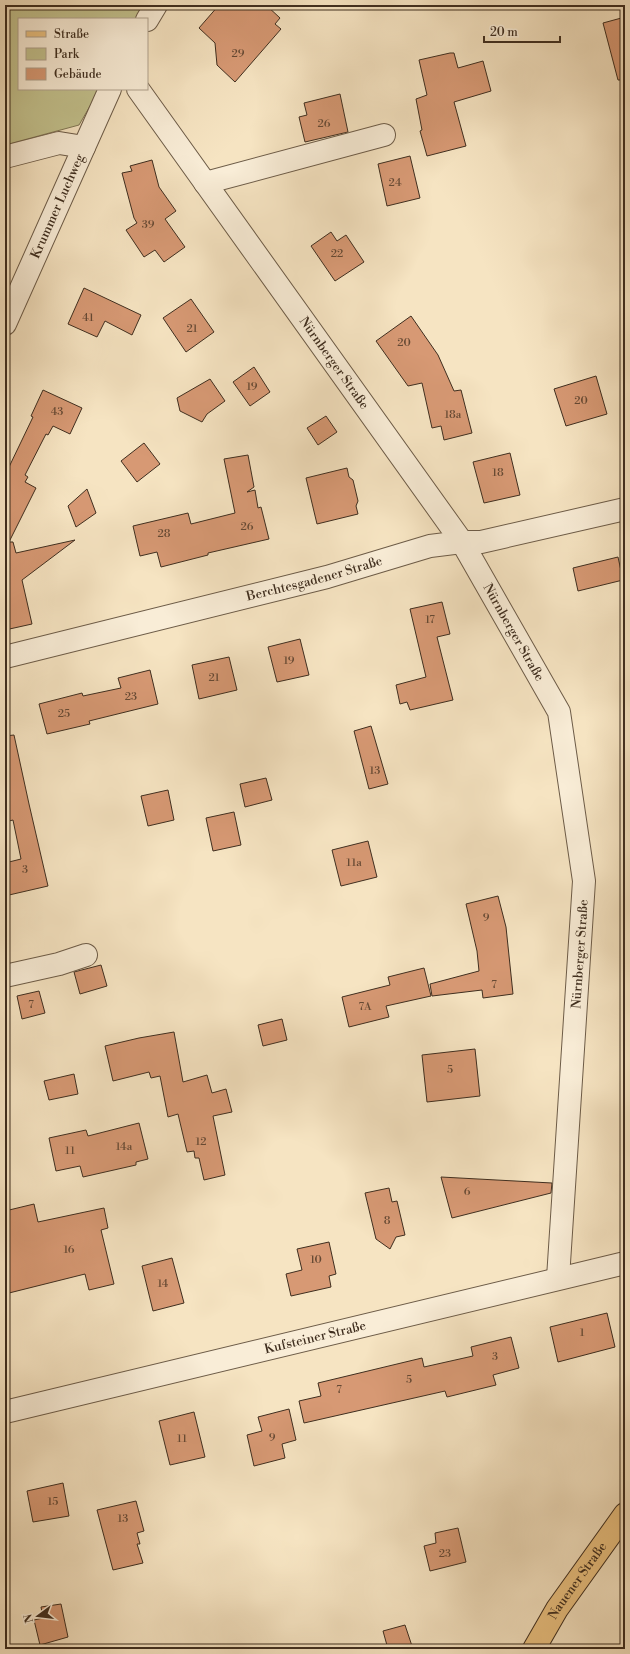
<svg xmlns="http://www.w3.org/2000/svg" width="630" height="1654" font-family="'Libre Bodoni',serif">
<rect width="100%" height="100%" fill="#f6e4c2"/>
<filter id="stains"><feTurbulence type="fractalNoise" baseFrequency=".005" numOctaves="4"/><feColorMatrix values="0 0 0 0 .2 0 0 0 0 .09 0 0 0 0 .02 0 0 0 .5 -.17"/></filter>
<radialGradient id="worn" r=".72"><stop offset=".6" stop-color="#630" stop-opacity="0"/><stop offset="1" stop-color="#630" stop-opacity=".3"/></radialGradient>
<path fill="#c3c28e" stroke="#817856" d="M5,5H148L140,19H19V89H100L79,125L5,145Z"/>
<path fill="#d79974" stroke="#3f2e1f" d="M219,5H266L280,18L275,24L281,29L235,82L217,65L215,43L199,28Z
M625,17V80H618L603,23Z
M450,53H454L458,68L483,61L491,91L454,102L466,146L427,156L420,131L422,130L416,99L427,95L419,60Z
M340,94L348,132L305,142L299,117L307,115L304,103Z
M410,156L420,198L387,206L378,164Z
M152,160L159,187L176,211L165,219L185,247L164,262L155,250L144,257L126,230L137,223L134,218L122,173L132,171L130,166Z
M331,232L337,241L346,235L364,262L335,281L311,246Z
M84,288L141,315L132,335L105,321L97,337L68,324Z
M191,299L214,332L186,352L163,318Z
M411,316L438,355L454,391L461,390L472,433L444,440L441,426L432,428L422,383L408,386L376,341Z
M254,367L270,392L250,406L233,382Z
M596,376L607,414L566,426L554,389Z
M210,379L225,401L207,414L202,422L180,411L177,398Z
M43,390L82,408L70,434L53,426L48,435L46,434L25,475L28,477L25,482L36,488L9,542H13L16,553L75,540L22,580L32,624L5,630V465L9,467L33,417L31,416Z
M326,416L337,432L318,445L307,428Z
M144,443L160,464L137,482L121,461Z
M510,453L520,495L484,503L473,462Z
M248,455L254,487L247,492L255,490L258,508L261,507L269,539L208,553V555L161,567L157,552L140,556L133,526L188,513L191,524L235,513L224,459Z
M347,468L349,477L353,480L358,501L356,506L358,514L317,524L306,478Z
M87,489L96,513L76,527L68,506Z
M618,557L623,580L578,591L573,568Z
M442,602L450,634L437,637L453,700L410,710L407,702L400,704L396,685L426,677L410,609Z
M300,639L309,675L277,682L268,647Z
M229,657L237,690L199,699L192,665Z
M150,670L158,704L89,721L90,724L47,734L39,704L82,693L83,696L121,688L118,678Z
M371,726L388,784L369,789L354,731Z
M14,735L29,804L48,886L9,895L5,876V863L21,859L13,820L5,822V736Z
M266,778L272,800L245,807L240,784Z
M168,790L174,820L148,826L141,796Z
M234,812L241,845L213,851L206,818Z
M368,841L377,877L341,886L332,850Z
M498,896L506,927L513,994L483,998L482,990L432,996L430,984L479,971L477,951L466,904Z
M101,965L107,986L80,994L74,972Z
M424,968L431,996L386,1006L389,1017L349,1027L342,997L390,985L388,977Z
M39,991L45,1013L22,1019L17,996Z
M282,1019L287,1040L263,1046L258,1025Z
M174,1032L183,1082L207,1075L212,1093L226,1089L232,1112L213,1116L225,1175L204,1180L199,1158H195L194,1151L187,1152L178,1114L168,1117L160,1076L151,1078L149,1072L113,1081L105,1046L139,1038Z
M475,1049L480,1096L427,1102L422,1055Z
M74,1074L78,1094L49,1100L44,1081Z
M139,1123L148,1159L136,1162V1165L83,1177L80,1166L56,1171L49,1138L86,1130L88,1136Z
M441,1177L552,1183L551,1193L452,1218Z
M389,1188L392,1202L397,1201L405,1235L396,1237L390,1249L376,1239L365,1193Z
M34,1204L38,1222L104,1208L108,1228L101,1230L114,1284L89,1290L85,1274L5,1294V1211Z
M329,1242L336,1274L329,1276L331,1287L291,1296L286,1274L302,1270L297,1249Z
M172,1258L184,1303L153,1311L142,1266Z
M607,1313L615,1347L558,1362L550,1327Z
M511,1337L519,1368L493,1375L496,1385L447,1397L445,1391L304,1423L299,1401L321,1396L318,1383L422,1358L424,1367L473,1356L471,1347Z
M289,1409L296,1440L282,1444L285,1458L254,1466L247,1435L262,1431L258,1417Z
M194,1412L205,1457L170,1465L159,1421Z
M63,1483L69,1516L33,1522L27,1491Z
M136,1501L144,1531L137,1533L140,1544H137L143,1563L113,1570L97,1510Z
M458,1528L466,1562L430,1571L424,1546L436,1543L435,1533Z
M61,1604L68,1637L40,1645L34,1620L43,1618L41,1607Z
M405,1625L413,1649H388L383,1631Z"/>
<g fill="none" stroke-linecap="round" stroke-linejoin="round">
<defs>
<g id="minor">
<path d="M147,20L156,5"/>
<path id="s1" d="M138,89L462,542L559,712L584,881L558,1278"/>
<path d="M5,157L59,143L84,147"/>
<path d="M205,183L384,135"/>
<path id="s2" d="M5,324L110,89"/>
<path id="s3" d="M5,657L327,577L430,546L462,542H481L625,509"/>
<path d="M5,976L59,964L86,955"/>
<path id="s4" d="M5,1412L625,1263"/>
</g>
<g id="major">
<path id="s5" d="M534,1649L557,1609L625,1514"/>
</g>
</defs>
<use href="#minor" stroke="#6d5c48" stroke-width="24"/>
<use href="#major" stroke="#3f2e1f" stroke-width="24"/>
<use href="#minor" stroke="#f9edd7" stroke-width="22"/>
<use href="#major" stroke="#ebc281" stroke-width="22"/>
</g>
<g text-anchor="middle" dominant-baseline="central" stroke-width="3" stroke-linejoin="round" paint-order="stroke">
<g font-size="11" fill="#654934">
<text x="238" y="54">29</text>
<text x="324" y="124">26</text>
<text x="395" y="183">24</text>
<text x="148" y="225">39</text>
<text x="337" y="254">22</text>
<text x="88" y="318">41</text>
<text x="192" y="329">21</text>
<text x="404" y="343">20</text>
<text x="252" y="387">19</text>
<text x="581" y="401">20</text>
<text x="57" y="412">43</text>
<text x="453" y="415">18a</text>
<text x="498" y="473">18</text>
<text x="247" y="527">26</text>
<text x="164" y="534">28</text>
<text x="430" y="620">17</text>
<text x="289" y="661">19</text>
<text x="214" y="678">21</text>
<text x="131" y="697">23</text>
<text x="64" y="714">25</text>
<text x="375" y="771">13</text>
<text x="354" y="863">11a</text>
<text x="25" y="870">3</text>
<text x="486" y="918">9</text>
<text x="494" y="985">7</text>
<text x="31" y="1005">7</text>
<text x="365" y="1007">7A</text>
<text x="450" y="1070">5</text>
<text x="201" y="1142">12</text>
<text x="124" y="1147">14a</text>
<text x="70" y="1151">11</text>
<text x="467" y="1192">6</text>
<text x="387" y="1221">8</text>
<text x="69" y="1250">16</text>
<text x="316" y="1260">10</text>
<text x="163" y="1284">14</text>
<text x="582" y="1333">1</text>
<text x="495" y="1357">3</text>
<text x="409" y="1380">5</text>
<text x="339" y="1390">7</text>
<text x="272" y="1438">9</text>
<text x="182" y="1439">11</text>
<text x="53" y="1502">15</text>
<text x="123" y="1519">13</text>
<text x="445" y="1554">23</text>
</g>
<g font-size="13" fill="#3f2e1f" stroke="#f9edd7">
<text stroke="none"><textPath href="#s2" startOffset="129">Krummer Luchweg</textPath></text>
<text stroke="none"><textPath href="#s1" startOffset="337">Nürnberger Straße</textPath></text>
<text stroke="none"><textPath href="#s3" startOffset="319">Berchtesgadener Straße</textPath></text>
<text stroke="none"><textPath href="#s1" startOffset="661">Nürnberger Straße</textPath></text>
<text transform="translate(580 954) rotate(-86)">Nürnberger Straße</text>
<text stroke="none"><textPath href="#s4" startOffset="319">Kufsteiner Straße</textPath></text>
<text stroke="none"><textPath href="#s5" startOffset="81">Nauener Straße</textPath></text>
</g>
</g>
<rect width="630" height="1654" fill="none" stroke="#f6e4c2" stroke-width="20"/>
<rect x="6" y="6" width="618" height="1642" fill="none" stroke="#3f2e1f" stroke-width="2"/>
<rect x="10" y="10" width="610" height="1634" fill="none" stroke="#3f2e1f"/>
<rect x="18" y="18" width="130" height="72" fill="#f9edd7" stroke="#afa18d"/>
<rect x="26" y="31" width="20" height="6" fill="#ebc281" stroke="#afa18d"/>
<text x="54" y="38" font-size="12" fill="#3f2e1f">Straße</text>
<rect x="26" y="48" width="20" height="12" fill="#c3c28e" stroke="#afa18d"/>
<text x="54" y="58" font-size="12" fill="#3f2e1f">Park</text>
<rect x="26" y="68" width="20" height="12" fill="#d79974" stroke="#afa18d"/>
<text x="54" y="78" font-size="12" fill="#3f2e1f">Gebäude</text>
<g transform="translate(38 1616) rotate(255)" stroke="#f9edd7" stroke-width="3" paint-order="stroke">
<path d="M0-3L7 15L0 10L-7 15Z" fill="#3f2e1f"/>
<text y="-6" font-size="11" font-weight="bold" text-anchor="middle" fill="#3f2e1f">N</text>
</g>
<path d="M484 36v6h76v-6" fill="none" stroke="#3f2e1f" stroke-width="2"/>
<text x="490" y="36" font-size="12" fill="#3f2e1f" stroke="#f9edd7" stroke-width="3" paint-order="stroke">20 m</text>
<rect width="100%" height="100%" filter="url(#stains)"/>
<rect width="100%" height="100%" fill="url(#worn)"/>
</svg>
